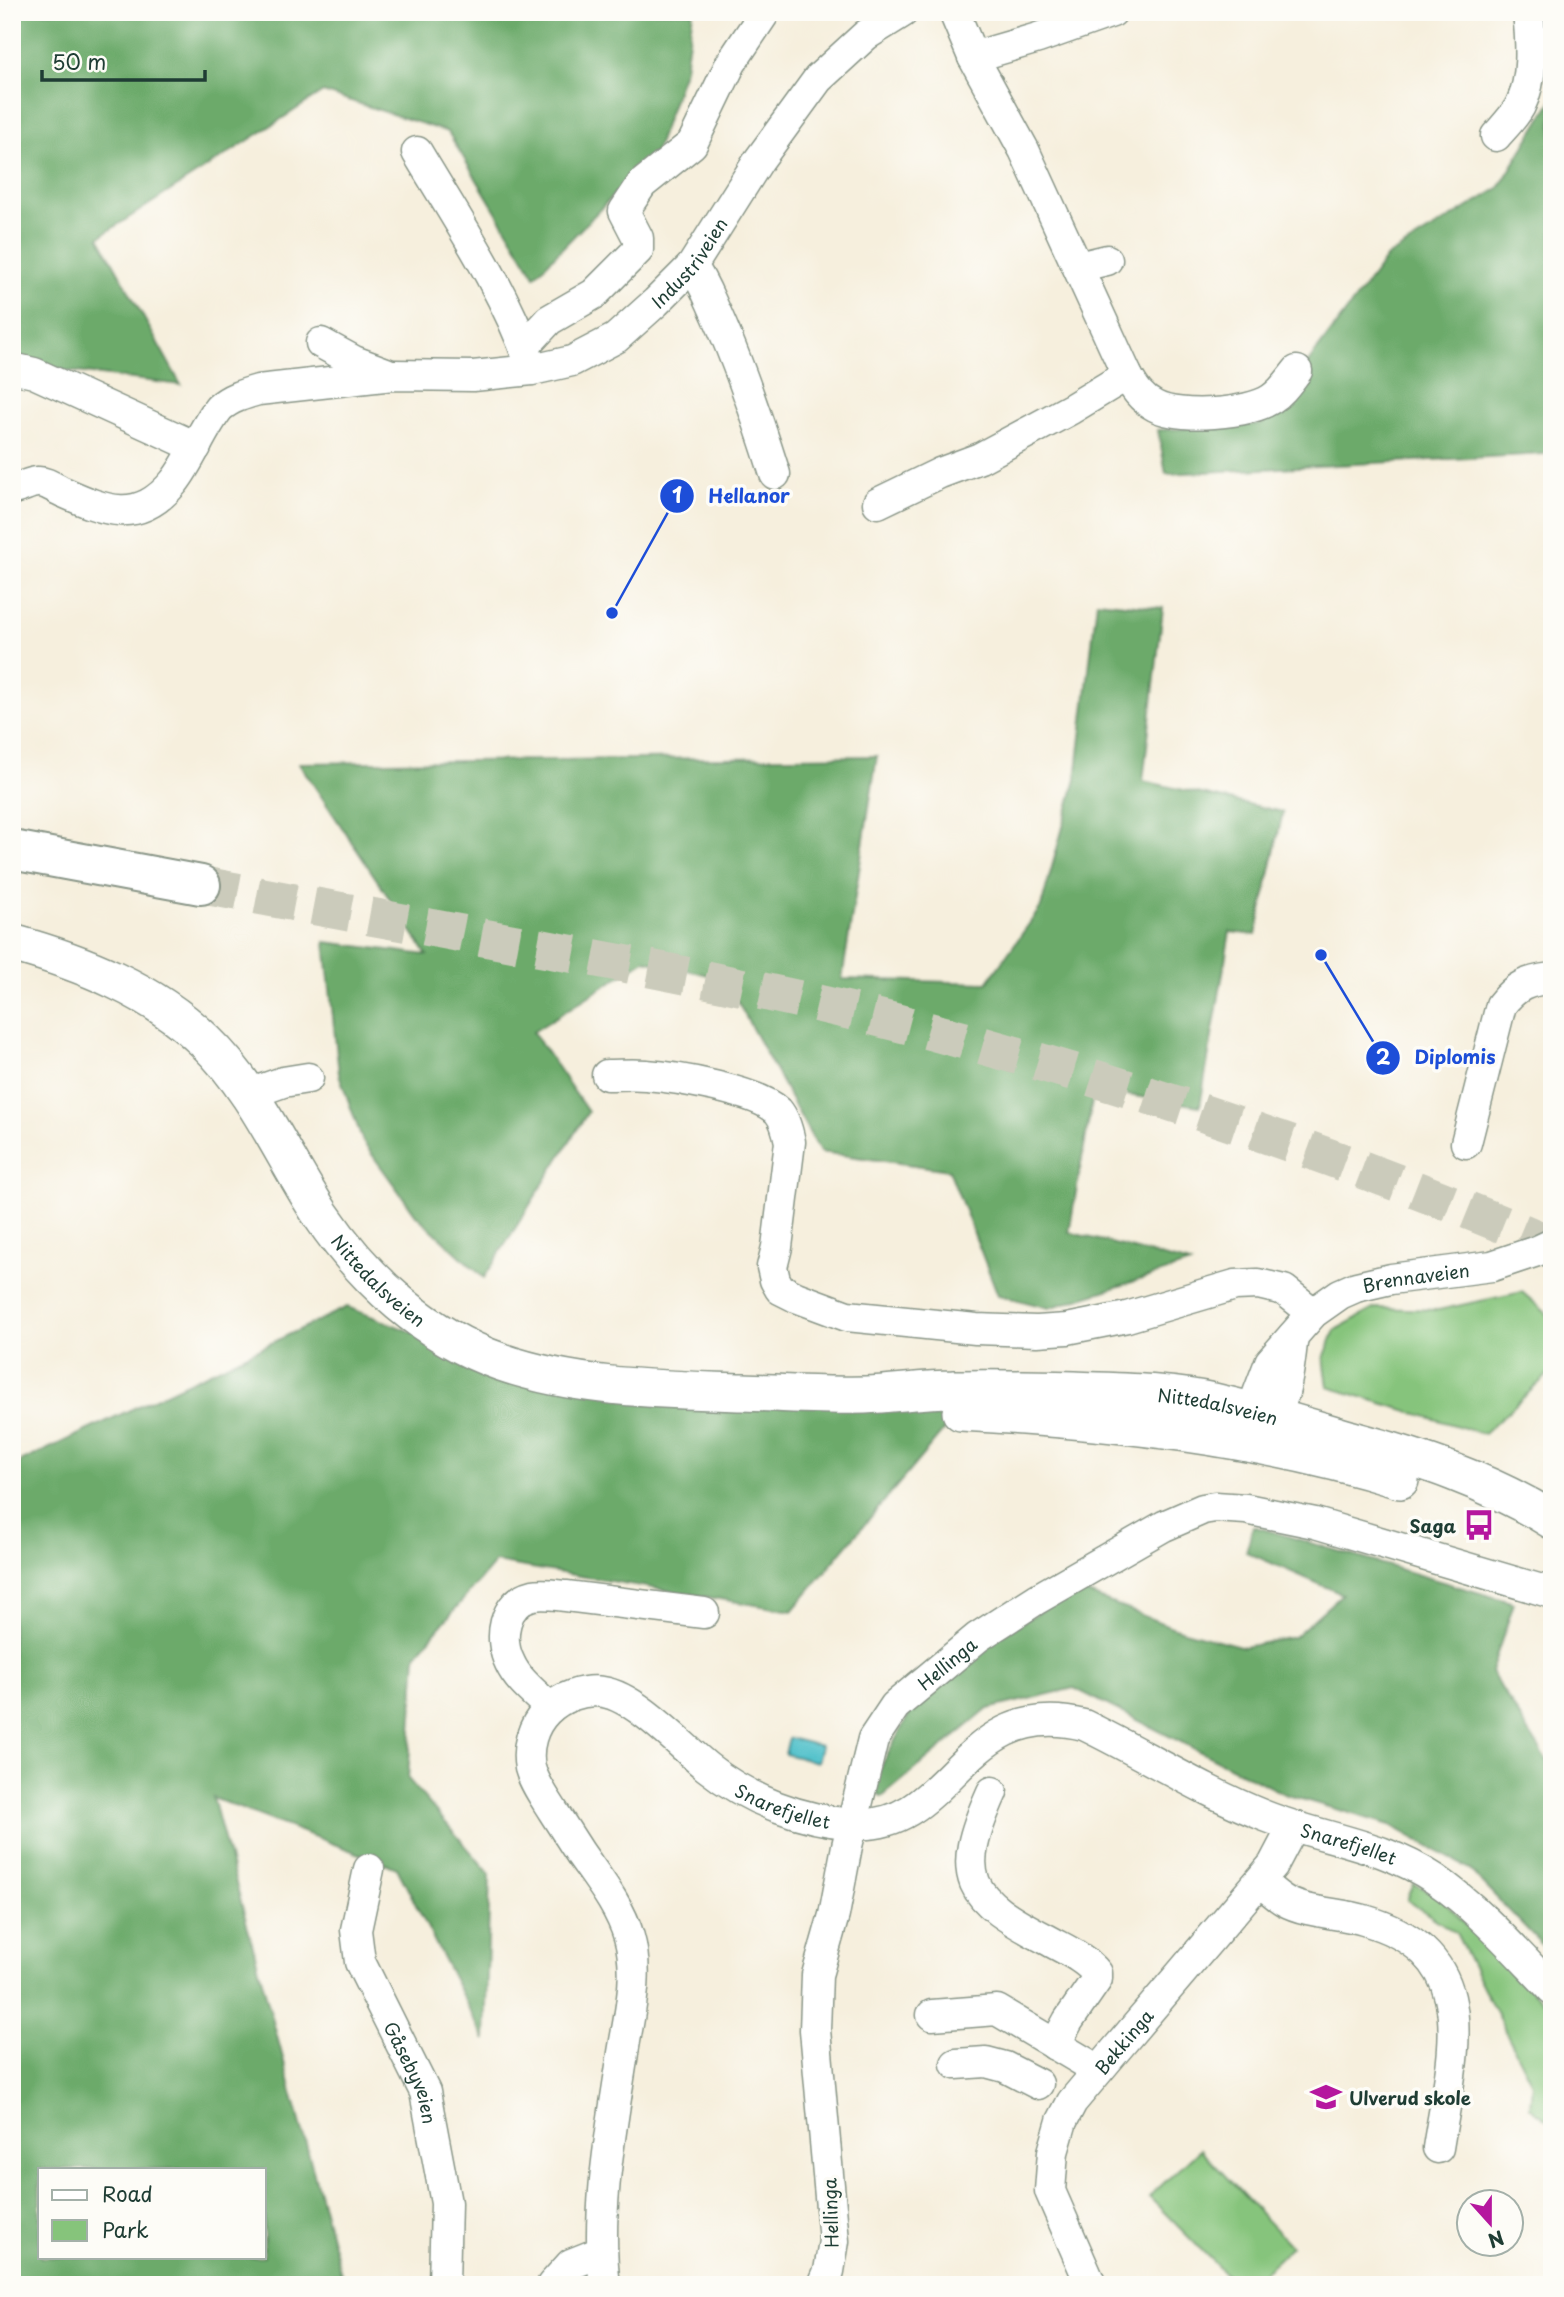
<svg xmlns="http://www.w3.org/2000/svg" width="1564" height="2297" font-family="'Playpen Sans',sans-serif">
<rect width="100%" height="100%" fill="#fdfcf7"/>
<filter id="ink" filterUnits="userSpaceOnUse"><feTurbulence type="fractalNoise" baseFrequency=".0143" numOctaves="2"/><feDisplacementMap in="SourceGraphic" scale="14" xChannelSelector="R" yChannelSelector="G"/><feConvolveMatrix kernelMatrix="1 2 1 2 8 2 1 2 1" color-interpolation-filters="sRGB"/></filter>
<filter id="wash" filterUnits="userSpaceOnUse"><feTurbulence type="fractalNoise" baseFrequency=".00686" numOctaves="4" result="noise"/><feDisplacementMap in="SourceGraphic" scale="28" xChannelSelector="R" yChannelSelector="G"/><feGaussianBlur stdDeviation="1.57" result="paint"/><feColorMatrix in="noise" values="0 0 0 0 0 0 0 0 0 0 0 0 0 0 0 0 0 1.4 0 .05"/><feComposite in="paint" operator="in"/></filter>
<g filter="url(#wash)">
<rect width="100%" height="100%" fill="#f6efdd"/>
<path fill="#86c47b" stroke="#528058" stroke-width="2" d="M1522,1292L1552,1318V1371L1484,1434L1328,1387L1324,1358L1335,1330L1375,1308L1438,1310Z
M1414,1884L1437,1895L1552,2011V2124L1530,2107L1532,2084L1456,1933L1407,1900Z
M1200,2149L1291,2246L1251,2285H1236L1149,2197Z"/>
<path fill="#6caa6b" stroke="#467450" stroke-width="2" fill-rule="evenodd" d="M12,12H693L685,68L655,153L535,276L448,132L323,92L99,237L181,385L12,364Z
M1552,100V449L1545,454L1166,474L1158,430L1262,424L1387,257L1499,188Z
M1097,601L1163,608L1143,781L1283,812L1256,935L1230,932L1200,1106L1094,1090L1069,1232L1190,1264L1049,1308L998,1295L949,1170L820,1152L725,979L645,960L533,1032L588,1112L484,1278L416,1215L363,1142L339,1074L325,942L427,955L299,763L877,756L842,979L987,983L1041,907L1076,779Z
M347,1307L448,1346L579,1382L979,1388L792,1611L495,1562L416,1655L408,1779L490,1874L485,2040L397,1868L213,1798L344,2285H12V1466ZM40,2169H264V2257H40Z
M1253,1526L1514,1603L1491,1672L1552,1768V1955L1469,1869L1390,1825L1284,1794L1074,1688L988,1709L882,1797L870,1787L914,1705L995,1639L1076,1589L1177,1629L1244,1647L1294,1637L1342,1594L1246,1552Z"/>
<path fill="#56c3cc" stroke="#3a8080" stroke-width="2" d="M789,1738L821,1746L817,1762L785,1754Z"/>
</g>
<g filter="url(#ink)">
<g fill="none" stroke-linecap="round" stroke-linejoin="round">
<path stroke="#cbcbbb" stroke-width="38" stroke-dasharray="38 19" stroke-linecap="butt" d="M201,885C314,906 427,927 540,948C660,970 781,993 899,1023C1122,1081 1339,1155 1552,1245"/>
<defs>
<g id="minor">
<path d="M954,12L973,57L1024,150L1127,375C1134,388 1141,399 1155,406C1180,419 1248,414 1271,399C1282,392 1289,381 1297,371"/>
<path d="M973,57L1038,38L1112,12"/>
<path d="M1496,136C1504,127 1514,117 1520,106C1534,78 1531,42 1528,12"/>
<path d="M417,152C458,221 503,287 530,363"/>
<path d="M692,266C703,281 709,298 717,315C740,366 758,420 775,474"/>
<path d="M1078,267L1107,260"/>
<path d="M321,343L354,361L386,373"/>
<path d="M524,347L549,320L594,294L638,250V238L624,211L642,184L692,144L731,63L765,12"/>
<path d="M12,368L34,373L196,447"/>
<path id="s1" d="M12,489C21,488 30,482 38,482C45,481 56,489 63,492C106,511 138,525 174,482C192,459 201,431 219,408C230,398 244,394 258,390L393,375L473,376L532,370L572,361L616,338L656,302L692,266L759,160L818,79L866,35L903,12"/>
<path d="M878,503L940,473L980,458L1071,409L1127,375"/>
<path d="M607,1075C620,1075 633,1074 646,1075C675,1077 758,1091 778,1111C785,1119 788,1132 790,1142L777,1247L772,1267L775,1280L780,1289L796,1297L847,1316L976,1329L1037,1331L1067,1329L1127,1317L1235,1285L1258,1284L1284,1290L1313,1313"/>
<path d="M249,1094L283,1082L308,1078"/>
<path d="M1466,1143L1501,1005C1516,985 1528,981 1552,978"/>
<path id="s2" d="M1253,1432L1251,1412L1270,1362L1313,1313L1340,1294L1356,1287L1391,1279L1492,1266L1537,1251L1552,1244"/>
<path d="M1262,1433C1288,1404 1288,1372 1293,1336"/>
<path d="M550,1708C536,1694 518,1681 510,1663C498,1639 503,1602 533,1595C543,1593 555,1595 566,1596L704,1613"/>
<path d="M992,1792C953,1879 967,1898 1048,1940C1066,1950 1085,1958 1097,1973V1979L1068,2021L1055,2045"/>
<path id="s3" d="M369,1869L356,1930L360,1962L425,2092L446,2203L444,2285"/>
<path d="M1260,1881C1268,1888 1276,1896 1285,1901C1307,1913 1340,1913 1364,1920C1486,1955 1453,2052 1438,2148"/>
<path d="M932,2015L997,2010L1098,2070"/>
<path d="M956,2064L986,2062L1005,2067L1038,2084"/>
<path d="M552,2285L571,2264L601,2252"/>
<path id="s4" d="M605,2285C595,2211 612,2126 623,2053C629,2015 640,1975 629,1937C620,1906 598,1879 580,1853C571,1839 562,1825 553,1811C545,1798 534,1783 530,1768C526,1748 532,1726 547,1711C561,1697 583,1689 603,1692C636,1697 680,1745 707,1767C748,1800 801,1820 854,1824C953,1831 961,1695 1084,1725C1144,1754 1202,1791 1265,1816C1323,1839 1381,1843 1435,1879C1479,1909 1515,1951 1552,1989"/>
<path id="s5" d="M823,2285L829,2271L834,2241L815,2030L817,1975L834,1915L847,1846L873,1739L895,1706L978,1637L1037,1599L1164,1526L1203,1509L1215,1507L1246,1509L1315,1523L1552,1593"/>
<path id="s6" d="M1091,2285L1050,2191L1053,2152L1062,2121L1072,2102L1114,2052L1273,1865L1293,1827"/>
</g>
<g id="major">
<path id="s7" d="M12,943C81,962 153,990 205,1041C256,1090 283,1157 321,1215C365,1280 426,1336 501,1362C579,1389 662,1389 743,1392C783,1393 825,1396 865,1395C894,1394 923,1389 953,1389C993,1388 1034,1389 1075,1390C1121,1392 1169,1392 1214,1402C1260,1412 1305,1426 1349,1439C1420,1458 1489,1481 1552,1520"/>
<path d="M961,1412C1110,1420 1258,1436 1400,1480"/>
</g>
<path id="highway" d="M12,850L201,885"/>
</defs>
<use href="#minor" stroke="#8a9688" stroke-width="33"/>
<use href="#major" stroke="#8a9688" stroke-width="40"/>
<use href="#highway" stroke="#8a9688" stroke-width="42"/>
<use href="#minor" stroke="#fff" stroke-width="30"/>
<use href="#major" stroke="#fff" stroke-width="37"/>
<use href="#highway" stroke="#fff" stroke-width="38"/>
</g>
</g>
<defs>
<symbol id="bus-bare" viewBox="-9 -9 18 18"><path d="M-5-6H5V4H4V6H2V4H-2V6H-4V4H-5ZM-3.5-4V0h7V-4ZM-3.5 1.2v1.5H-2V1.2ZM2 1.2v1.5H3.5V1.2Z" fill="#b5179e" stroke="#fdfcf7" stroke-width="2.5" paint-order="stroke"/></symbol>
<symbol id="school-bare" viewBox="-9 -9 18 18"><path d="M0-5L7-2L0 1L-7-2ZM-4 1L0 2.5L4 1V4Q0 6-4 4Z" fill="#b5179e" stroke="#fdfcf7" stroke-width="2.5" paint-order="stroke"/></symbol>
</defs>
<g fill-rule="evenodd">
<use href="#bus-bare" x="1457" y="1503" width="44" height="44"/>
<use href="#school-bare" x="1304" y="2075" width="44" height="44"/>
</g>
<g text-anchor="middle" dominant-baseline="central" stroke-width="7" stroke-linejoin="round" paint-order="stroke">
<g font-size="18" fill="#1f3d34" stroke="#fdfcf7">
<text stroke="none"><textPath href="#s1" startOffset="779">Industriveien</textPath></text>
<text stroke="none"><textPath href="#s7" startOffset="516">Nittedalsveien</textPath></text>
<text stroke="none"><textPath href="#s2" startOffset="250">Brennaveien</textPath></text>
<text stroke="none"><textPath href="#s7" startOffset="1386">Nittedalsveien</textPath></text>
<text stroke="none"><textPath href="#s5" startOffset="662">Hellinga</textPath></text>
<text stroke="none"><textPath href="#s4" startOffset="886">Snarefjellet</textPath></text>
<text stroke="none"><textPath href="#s4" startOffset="1514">Snarefjellet</textPath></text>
<text stroke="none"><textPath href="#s6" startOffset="275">Bekkinga</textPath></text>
<text stroke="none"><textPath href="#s3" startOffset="217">Gåsebyveien</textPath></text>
<text transform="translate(830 2213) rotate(-92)">Hellinga</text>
</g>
<g font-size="18" font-weight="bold" fill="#1f3d34" stroke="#fdfcf7" text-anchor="end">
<text x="1456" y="1525">Saga</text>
<text x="1349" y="2097" text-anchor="start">Ulverud skole</text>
</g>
</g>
<path fill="none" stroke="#1d4ed8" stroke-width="2.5" d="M612 613L677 496M1321 955L1383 1058"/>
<g fill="#1d4ed8" stroke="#fdfcf7" stroke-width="2.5">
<circle cx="612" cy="613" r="7"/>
<circle cx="1321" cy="955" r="7"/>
<circle cx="677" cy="496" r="18"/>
<circle cx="1383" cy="1058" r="18"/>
</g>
<g font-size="21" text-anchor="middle" font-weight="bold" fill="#fff">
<text x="677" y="503">1</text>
<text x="1383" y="1065">2</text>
</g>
<g font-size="19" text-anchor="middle" font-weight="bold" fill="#1d4ed8" stroke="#fdfcf7" stroke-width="7" stroke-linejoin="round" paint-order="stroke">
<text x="749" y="503">Hellanor</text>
<text x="1455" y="1064">Diplomis</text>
</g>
<rect width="1564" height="2297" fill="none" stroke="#fdfcf7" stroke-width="42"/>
<rect x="38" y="2168" width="228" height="91" fill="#fdfcf7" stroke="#a4b0a9" stroke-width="2"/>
<rect x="52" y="2190" width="35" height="10" fill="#ffffff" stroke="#a4b0a9" stroke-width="2"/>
<text x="102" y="2202" font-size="21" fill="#1f3d34">Road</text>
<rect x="52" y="2220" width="35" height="21" fill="#86c47b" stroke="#a4b0a9" stroke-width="2"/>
<text x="102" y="2238" font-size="21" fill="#1f3d34">Park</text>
<g transform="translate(1490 2223) rotate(159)"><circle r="33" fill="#fdfcf7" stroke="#a4b0a9" stroke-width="2"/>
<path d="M0-5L12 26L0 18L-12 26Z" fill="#b5179e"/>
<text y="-10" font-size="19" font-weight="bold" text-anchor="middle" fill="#1f3d34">N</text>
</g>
<path d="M42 70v10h163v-10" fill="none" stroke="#1f3d34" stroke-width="3.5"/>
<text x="52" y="70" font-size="21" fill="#1f3d34" stroke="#fdfcf7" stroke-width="5" paint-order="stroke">50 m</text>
</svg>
